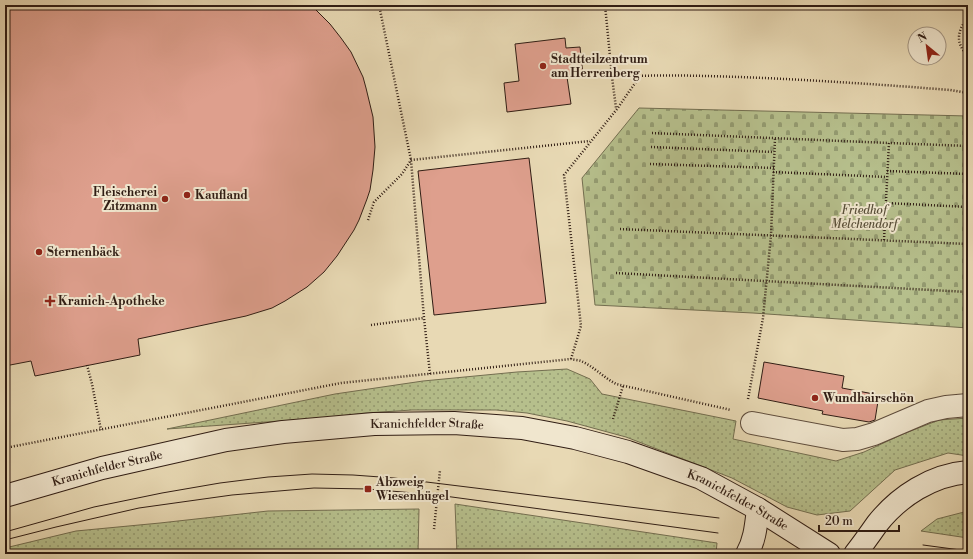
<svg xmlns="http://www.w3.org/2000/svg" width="973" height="559" font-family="'Libre Bodoni',serif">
<defs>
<pattern id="grass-dots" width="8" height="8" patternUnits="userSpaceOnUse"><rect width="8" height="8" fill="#b6bf8c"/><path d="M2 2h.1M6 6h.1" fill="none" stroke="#949b71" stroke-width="1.8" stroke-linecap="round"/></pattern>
<pattern id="cemetery-stones" width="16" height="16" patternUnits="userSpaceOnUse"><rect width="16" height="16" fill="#b6bf8c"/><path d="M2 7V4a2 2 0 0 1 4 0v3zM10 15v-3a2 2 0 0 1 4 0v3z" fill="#949b71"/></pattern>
</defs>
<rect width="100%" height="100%" fill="#e8d9b4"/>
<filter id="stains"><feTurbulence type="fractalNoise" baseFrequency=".005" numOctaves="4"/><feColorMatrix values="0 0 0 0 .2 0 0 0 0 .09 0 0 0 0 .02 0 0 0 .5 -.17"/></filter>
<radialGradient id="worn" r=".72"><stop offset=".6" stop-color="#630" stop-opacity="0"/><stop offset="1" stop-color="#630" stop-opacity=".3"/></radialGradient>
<path fill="url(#grass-dots)" stroke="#736e50" d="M567,369L590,379L602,394L736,421L733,439L836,461L864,452L903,434L939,420L968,418V456L948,453L895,470L850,511L817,515L787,507L732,478L626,437L567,421L527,413L496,410H412L366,413L323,418L167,429L335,394L423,381L517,372Z
M455,504L717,543L716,554H457Z
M419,509L418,554H5V548L76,531L160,523L268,511Z
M968,511V538L921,531L937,519Z"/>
<path fill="url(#cemetery-stones)" stroke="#736e50" d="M639,108L968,116V328L753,313L595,305L582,178Z"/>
<path fill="#de9f8d" stroke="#301d14" d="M5,5H311L330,24L341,38L351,52L363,77L366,88L373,117L375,147L373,170L370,190L367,199L359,220L354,230L337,256L324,272L307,287L285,301L272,308L246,316L138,339L140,355L35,376L31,361L5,366Z
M565,38L566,48L580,47L583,75L567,77L571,104L507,112L504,83L519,81L515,44Z
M529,158L546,303L434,315L418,171Z
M764,362L844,376L842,388L879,395L875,420L869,422L822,414L823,411L758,398Z"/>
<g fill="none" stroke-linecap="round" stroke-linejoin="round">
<defs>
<path id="minor" d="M752,423L843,440L857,439L874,434L928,411L946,407L968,405"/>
<g id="secondary">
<path id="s1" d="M5,496L102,468L226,440L283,432L374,424L454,423L522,428L575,438L628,452L701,478L758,509L829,554"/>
<path d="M747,554C755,540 756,525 758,509"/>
<path d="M855,554C863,544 870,534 877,524C899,496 932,475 968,472"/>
</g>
</defs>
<use href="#minor" stroke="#5e4c3c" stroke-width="24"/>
<use href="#secondary" stroke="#301d14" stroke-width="24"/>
<path stroke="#301d14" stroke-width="2.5" stroke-dasharray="1 2" stroke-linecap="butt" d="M379,5L411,160L424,318L430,374
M605,5L612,77L616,108
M968,17C957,31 955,43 968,56
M612,77C663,74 714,76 765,78C827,81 888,85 950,90L968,93
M652,133L889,143
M651,147L774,152
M650,164L774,168
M887,171L968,174
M773,172L887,177
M886,203L968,207
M368,220L374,202L402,174L411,160L590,141
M620,229L968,244
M884,240L889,143L968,146
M616,273L968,292
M371,325L424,318
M571,359L581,326L564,175L617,109L640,76
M87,365L92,384L101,430
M748,399L763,318L771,235L775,138
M613,419L623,386
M5,448L341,383L571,359C574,360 578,360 581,361C593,366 603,377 616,384L731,410
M434,529L440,470"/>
<use href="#minor" stroke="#f0e6ce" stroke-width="22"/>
<use href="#secondary" stroke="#f0e6ce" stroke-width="22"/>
<path stroke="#301d14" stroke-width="1" d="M5,532L94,507L162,493L220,483L268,477L312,474L353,475L394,478L719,518
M5,540L56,527L139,508L232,495L314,488L368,489L437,495L718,533
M923,545L968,551"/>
</g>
<g fill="#8f2418" stroke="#f0e6ce" stroke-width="1.5">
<circle cx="543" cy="66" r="4"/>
<circle cx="187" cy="195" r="4"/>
<circle cx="165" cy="199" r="4"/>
<circle cx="39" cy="252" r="4"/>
<path d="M48 295h4v4h4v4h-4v4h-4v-4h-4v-4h4z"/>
<circle cx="815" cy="398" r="4"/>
<rect x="364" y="485" width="8" height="8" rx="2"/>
</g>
<g text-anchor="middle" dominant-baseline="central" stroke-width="4" stroke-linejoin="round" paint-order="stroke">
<g font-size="12" font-weight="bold" fill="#301d14" stroke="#f0e6ce" text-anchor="start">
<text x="551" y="59">Stadtteilzentrum<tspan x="551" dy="14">am Herrenberg</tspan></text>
<text x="157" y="192" text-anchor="end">Fleischerei<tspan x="157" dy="14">Zitzmann</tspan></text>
<text x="195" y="195">Kaufland</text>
<text x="47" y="252">Sternenbäck</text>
<text x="58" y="301">Kranich-Apotheke</text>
<text x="823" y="398">Wundhairschön</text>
<text x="376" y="482">Abzweig<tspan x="376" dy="14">Wiesenhügel</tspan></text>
</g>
<g font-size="12" font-style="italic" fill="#584e38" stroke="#f0e6ce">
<text x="864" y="210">Friedhof<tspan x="864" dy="14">Melchendorf</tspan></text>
</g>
<g font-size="12" fill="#301d14" stroke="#f0e6ce">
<text stroke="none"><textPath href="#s1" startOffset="430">Kranichfelder Straße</textPath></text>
<text stroke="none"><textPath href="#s1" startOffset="106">Kranichfelder Straße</textPath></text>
<text stroke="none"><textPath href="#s1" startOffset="754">Kranichfelder Straße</textPath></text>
</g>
</g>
<rect width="973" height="559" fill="none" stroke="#e8d9b4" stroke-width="20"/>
<rect x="6" y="6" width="961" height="547" fill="none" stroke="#301d14" stroke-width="2"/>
<rect x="10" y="10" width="953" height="539" fill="none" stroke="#301d14"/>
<g transform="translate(927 46) rotate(331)"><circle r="19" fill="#f0e6ce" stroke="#a39684"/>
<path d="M0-3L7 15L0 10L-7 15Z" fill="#8f2418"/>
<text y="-6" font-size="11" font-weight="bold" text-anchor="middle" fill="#301d14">N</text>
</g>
<path d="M819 525v6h80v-6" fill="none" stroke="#301d14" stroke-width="2"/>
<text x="825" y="525" font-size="12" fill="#301d14" stroke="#f0e6ce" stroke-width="3" paint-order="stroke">20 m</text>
<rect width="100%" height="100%" filter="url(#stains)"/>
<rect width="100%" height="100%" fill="url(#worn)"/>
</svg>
